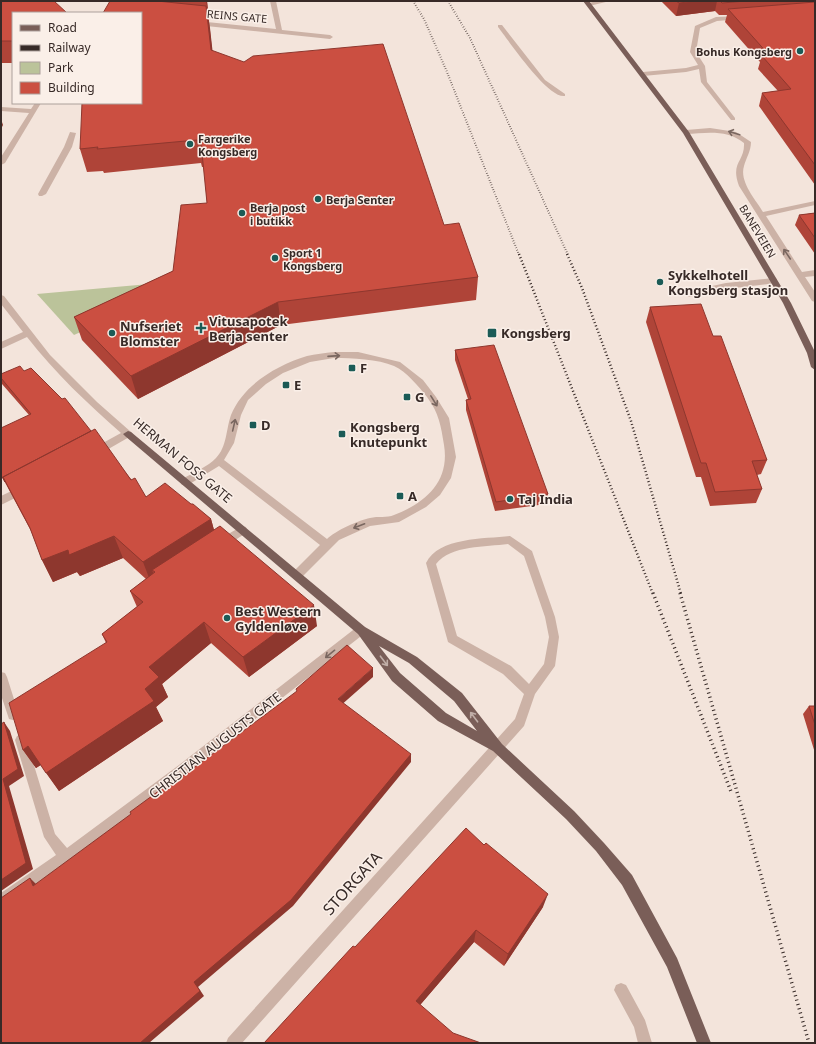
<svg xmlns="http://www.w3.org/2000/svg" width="816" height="1044" font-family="'Noto Sans',sans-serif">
<rect width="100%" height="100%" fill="#f3e4db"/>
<path fill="#bbc39a" d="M194,280L74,335L37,294Z"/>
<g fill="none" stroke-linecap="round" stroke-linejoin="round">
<path fill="#ccb2a6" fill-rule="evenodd" d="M270,1H276L282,30L330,35L333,37L330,39L197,25L194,23L197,21L276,29Z
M596,1H610L589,6L586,4Z
M739,16L741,17V19L717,21L700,28L696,52L705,66L707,82L735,118V120H731L701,82L699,69L686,72L643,76L640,74L643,72L686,68L698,65L690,52L695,26L716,17Z
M498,25H502L545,80L565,94V96C548,99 509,41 498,27Z
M35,103H41L5,163L1,165V157L29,113L1,111V107L31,109Z
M710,128L736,132L751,142C751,151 746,158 744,166C739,182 756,200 763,212L815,201V205L766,216L802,272L815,270V276L805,277L815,292V302L812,301L739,186C730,162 745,162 744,143C727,129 706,133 686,134L683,132L686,130Z
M70,132L76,133L72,147L46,194L42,196H39L38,194L64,147Z
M774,278L777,279V283L726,289L689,297L685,294L689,291L726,283Z
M1,295L4,296L50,355L97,402L131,432L133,434L131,436L98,455H92L90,452L92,449L121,433C88,404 55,373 27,337L1,349V342L23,332L1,304Z
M334,352H358L400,362L423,380L436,397L449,418L456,457L451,478L440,495L426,507L399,522L370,526L339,540L301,578L297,579L293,578L292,575L293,572L320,545L219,466L188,485H182L180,482L182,479C191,474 209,466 216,458C227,447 226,429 231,415C243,385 277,365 307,356C315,354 325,353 334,352ZM334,358C352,358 378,359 394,366C407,372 418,386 427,397C439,413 441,426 444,445C450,481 426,503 394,515C387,518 378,516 370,518C359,520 335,531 327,539L224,460L234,443L241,415L248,400L266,384L283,373L310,362Z
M24,485L27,486L29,489L27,492L1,505V496Z
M242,526L246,527L247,530L246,533L226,546H218L217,543L218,540Z
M510,536L532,551L533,554L555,617L559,637L555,666L535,694L524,726L242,1043H226L228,1038L515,719L524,694L503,674L448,642L426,563C439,537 484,539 510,536ZM508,544L524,556L545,617L549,637L544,664L529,684L511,666L457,636L436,564C451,545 486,547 508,544Z
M361,625L365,627L366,630L365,633L143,807L70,861L1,907V893L56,855L44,837L15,740L17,736L21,735L25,736L55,834L67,848L179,765L357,627Z
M1,672L5,673L7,677L19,715L17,719L13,720L9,719L1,695Z
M621,983L626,985L645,1020L652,1043H638L634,1027L614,990L616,985Z"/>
<path fill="#7a5e58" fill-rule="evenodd" d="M583,1H589L689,132L791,303L815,352V370L811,367L807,353L783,303L683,133Z
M128,431L131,432L365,627L417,657L462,693L502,744L574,811L604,843L632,875L677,958L711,1043H697L667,967L622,885L596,851L566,819L493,751L438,721L392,681L358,634L125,436L123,434ZM379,646L409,663L454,701L477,731L446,713L400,673Z"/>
<path stroke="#372a27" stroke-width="2" stroke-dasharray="0.5 2" stroke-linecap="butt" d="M413,1L424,19L447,72L519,255
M448,1L470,38L568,255"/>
<path stroke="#372a27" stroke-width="2.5" stroke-dasharray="1 2.5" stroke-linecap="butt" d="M519,254L653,594
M567,254L582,288L631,421L681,594"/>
<path stroke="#372a27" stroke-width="3.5" stroke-dasharray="1 3.5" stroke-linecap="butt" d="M653,593L732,794
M680,593L809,1043"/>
</g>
<path fill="#af4438" d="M1,1L13,13V63H1Z
M110,1H207L212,50L444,225L478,277L476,300L281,325L138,399L82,340L74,317L173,271L207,203L204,167H202L201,163L104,173L103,171L87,172L80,149Z
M661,1H815V185L759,106L762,93L778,91L758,69L760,62L725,22L727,15H719L715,11L676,16Z
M815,213V254L795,225L799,215Z
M650,307L713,336L767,460L761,474L757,475L762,489L756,503L710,506L701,477H696L646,322Z
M455,350L548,494L546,504L495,511L466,410V400L468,399L455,360Z
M24,371L91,431L146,497L191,504L211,519L214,530L317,626L249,677L211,643L162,684L168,697L156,707L163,721L59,791L41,765L36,768L23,750L106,643L102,634L137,607L130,591L146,579L123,558L80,576L77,572L53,582L42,560L31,531L1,475L29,415L2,384L1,382V374Z
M809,706H815V753L803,714Z
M543,907L504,966L474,942L420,1005L264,1043L355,947Z"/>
<path fill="#8e372e" d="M206,1H207L209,21Z
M697,1H717L715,11L676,16L679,3Z
M206,6L210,28L215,73L211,50Z
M1,119L3,125L1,129Z
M278,302L281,325L138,399L131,376Z
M211,519L217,541L152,570L156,580L151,583L143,562Z
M114,536L123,558L80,576L77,572L53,582L42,560L68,550Z
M314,605L317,626L249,677L243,657Z
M204,622L211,643L162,684L168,697L156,707L163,721L59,791L46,773L145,689L149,667Z
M373,668V677L339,707L338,699Z
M4,722L10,731L24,776L9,786L33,869L1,891Z
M28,746L42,764L36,768L23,750Z
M411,754V762L293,906L198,987L204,996L149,1043H140L194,982Z
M30,878L37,885L33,886Z
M548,894L543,907L504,966L508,954Z
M476,930L474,942L415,1011L416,1001Z"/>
<path fill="#cb4f41" stroke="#8e372e" d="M1,1H54L67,13H13V41H1Z
M110,1H157L206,6L211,50L244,62L253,56L383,44L444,225L459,223L478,277L278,302L131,376L74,317L173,271L181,205L207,203L201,143H197V140L97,149L98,147L80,149L82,103H141V13H103Z
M676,1H697L679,3Z
M720,1H746L722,3Z
M815,2V165L762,93L791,89L762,56L769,55L728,9Z
M815,213V238L799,215Z
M701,304L713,336H721L767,460L752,461L762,489L715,492L706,463H701L650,307Z
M494,345L548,494L496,502L466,400L471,399L455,350Z
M20,366L24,371L31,368L62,399L65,398L91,431L3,477L5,482L1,475V428L31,414L1,378V374Z
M95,429L131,480L135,478L146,497L165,483L191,504H193L211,519L143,562L114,536L69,555L68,550L42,560L30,528L3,477Z
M220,526L314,605L243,657L204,622L149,667L159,677L145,689L154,701L46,773L28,746L23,750L9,703L107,642L102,634L143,602L130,591L155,572L152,570Z
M347,645L373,668L338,699L411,754L291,900L194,982L200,991L140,1043H1V898L30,878L33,886L131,814L130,812L171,782L172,784L297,691L296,689Z
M809,706H815V725Z
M4,722L18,769L3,779L26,863L1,880V724Z
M466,828L484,845L486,843L548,894L508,954L476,930L416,1001L453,1033L481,1043H264L353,946L355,947Z"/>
<defs><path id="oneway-shaft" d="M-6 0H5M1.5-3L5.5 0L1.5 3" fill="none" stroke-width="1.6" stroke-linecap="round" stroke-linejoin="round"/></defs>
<g stroke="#7a6760">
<use href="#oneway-shaft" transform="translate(734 133) rotate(-163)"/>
<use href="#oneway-shaft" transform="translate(787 254) rotate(-124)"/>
<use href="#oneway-shaft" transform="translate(334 356) rotate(-4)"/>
<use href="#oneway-shaft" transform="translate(434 401) rotate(58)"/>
<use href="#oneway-shaft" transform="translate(234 425) rotate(-77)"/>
<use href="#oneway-shaft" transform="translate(359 526) rotate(159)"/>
<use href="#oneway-shaft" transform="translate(330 654) rotate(141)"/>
</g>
<g stroke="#c0aea7">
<use href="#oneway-shaft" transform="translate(384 661) rotate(53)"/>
<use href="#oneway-shaft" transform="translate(474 717) rotate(-127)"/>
</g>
<g fill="#1b5b56" stroke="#faefe8" stroke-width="1.5">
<circle cx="800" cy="51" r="4"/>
<circle cx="190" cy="144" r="4"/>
<circle cx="318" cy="199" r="4"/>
<circle cx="242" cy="213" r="4"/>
<circle cx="275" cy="258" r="4"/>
<circle cx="660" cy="282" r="4"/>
<path d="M199 322h4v4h4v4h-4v4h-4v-4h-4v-4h4z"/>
<circle cx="112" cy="333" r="4"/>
<rect x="487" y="328" width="10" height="10" rx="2"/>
<rect x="348" y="364" width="8" height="8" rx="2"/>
<rect x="282" y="381" width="8" height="8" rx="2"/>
<rect x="403" y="393" width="8" height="8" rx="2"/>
<rect x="249" y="421" width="8" height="8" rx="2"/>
<rect x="338" y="430" width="8" height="8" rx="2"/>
<rect x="396" y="492" width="8" height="8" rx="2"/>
<circle cx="510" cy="499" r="4"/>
<circle cx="227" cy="618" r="4"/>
</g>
<g text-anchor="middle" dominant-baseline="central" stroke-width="3" stroke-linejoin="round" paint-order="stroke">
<g font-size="11" fill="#372a27" stroke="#faefe8">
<text transform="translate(237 16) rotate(5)">REINS GATE</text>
<text transform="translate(758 231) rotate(59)">BANEVEIEN</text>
</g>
<g font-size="11" font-weight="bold" fill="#372a27" stroke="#faefe8" text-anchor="start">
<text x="792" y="51" text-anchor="end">Bohus Kongsberg</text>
<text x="198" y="138">Fargerike<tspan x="198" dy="13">Kongsberg</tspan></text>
<text x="326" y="199">Berja Senter</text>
<text x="250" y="207">Berja post<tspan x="250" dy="13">i butikk</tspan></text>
<text x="283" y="252">Sport 1<tspan x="283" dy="13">Kongsberg</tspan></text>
</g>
<g font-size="13" font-weight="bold" fill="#372a27" stroke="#faefe8" text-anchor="start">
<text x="668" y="275">Sykkelhotell<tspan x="668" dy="15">Kongsberg stasjon</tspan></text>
<text x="209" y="321">Vitusapotek<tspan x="209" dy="15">Berja senter</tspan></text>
<text x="120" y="326">Nufseriet<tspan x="120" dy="15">Blomster</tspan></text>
<text x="501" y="333">Kongsberg</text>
<text x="360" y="368">F</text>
<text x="294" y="385">E</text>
<text x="415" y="397">G</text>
<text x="261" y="425">D</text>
<text x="350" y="427">Kongsberg<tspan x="350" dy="15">knutepunkt</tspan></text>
<text x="408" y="496">A</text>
<text x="518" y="499">Taj India</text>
<text x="235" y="611">Best Western<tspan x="235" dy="15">Gyldenløve</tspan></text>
</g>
<g font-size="13" fill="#372a27" stroke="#faefe8">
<text transform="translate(183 460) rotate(40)">HERMAN FOSS GATE</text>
<text transform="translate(215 745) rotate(-38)">CHRISTIAN AUGUSTS GATE</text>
</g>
<g font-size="16" fill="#372a27" stroke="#faefe8">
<text transform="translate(352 883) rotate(-48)">STORGATA</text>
</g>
</g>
<rect width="816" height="1044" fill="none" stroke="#372a27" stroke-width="4"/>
<rect x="12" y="12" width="130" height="92" fill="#faefe8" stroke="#aca09b"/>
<rect x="20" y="25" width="20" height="6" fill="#7a5e58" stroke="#aca09b"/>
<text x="48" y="32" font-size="12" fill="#372a27">Road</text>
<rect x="20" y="45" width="20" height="6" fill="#372a27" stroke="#aca09b"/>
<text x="48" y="52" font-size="12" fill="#372a27">Railway</text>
<rect x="20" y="62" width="20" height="12" fill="#bbc39a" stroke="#aca09b"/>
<text x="48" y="72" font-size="12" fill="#372a27">Park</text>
<rect x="20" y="82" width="20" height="12" fill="#cb4f41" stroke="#aca09b"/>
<text x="48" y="92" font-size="12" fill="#372a27">Building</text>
</svg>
